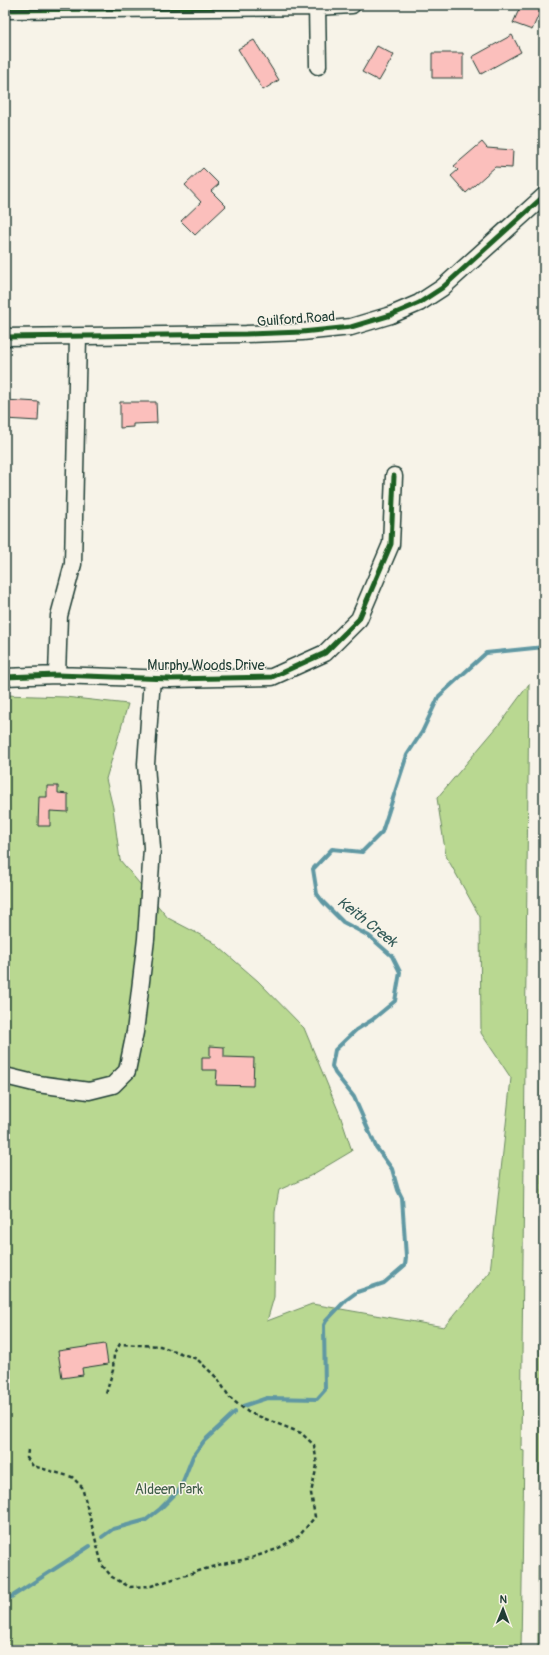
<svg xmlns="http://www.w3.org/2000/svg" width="549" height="1655" font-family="Pangolin,sans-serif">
<rect width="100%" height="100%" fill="#f7f3e8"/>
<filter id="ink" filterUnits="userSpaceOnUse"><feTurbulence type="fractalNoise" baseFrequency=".025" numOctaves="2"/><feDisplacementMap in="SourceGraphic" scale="8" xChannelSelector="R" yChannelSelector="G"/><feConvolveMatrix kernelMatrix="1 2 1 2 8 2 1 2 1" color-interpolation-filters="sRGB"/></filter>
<g filter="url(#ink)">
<path fill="#b9d891" stroke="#6c8a62" d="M544,213V1650H538L543,323Z
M529,684L521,1450L524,1451L521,1650H5V695L65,697L128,704L106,779L113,808L120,860L168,918L212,941L258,981L304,1028L340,1115L352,1151L310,1176L279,1190L275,1212L274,1297L267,1321L312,1304L444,1327L490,1272L511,1078L481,1033L480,917L446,856L437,798L498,726Z"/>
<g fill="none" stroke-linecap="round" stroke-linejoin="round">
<path stroke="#6098a3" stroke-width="4" d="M243,1406L267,1398L317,1399L325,1390L324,1325L326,1321L346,1300L357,1292L384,1283L405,1265L406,1257L402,1198L398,1190L392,1169L376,1147L354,1097L335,1073L332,1066L335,1050L356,1030L372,1020L395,1001L400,972L392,956L369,936L343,922L323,902L317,894L313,869L332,849L362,852L382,832L407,755L422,732L439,696L486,653L544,647
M102,1537L113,1529L146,1520L160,1509L180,1489L193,1456L204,1441L235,1412
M5,1601L90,1546"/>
</g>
<path fill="#fbbfbc" stroke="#1f3d34" d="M521,5H543L532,30L513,23Z
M512,35L521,52L481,74L472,57Z
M254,40L279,80L263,90L238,49Z
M377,46L394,55L379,81L362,72Z
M432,53H463V78H432Z
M482,142L487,148L513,150L512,168L495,167L466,193L451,176L458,170L454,166Z
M203,168L219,184L211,191L226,206L195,235L181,221L201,202L185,185Z
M5,400L39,402L38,421L5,419Z
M120,402H156L157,423L133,424V427L120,428Z
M47,786H58V793L68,794V812L50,811V826H38L39,797H47Z
M210,1046L224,1047V1057L254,1058L253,1086L216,1085L217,1070H202V1058H210Z
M105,1344L108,1364L82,1368L83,1375L62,1378L58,1351Z"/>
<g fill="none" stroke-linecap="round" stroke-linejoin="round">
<defs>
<path id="minor" d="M317,5L318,66
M5,10L317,7L352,5
M5,337L246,334L302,332L351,327L391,315L419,303L442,288L544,196
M57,675L59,616L73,564L78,337
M5,677L57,675L170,679L272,677L325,653L359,619L391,544L394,476
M5,1076L38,1084L89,1091L113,1085L127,1071L135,1032L146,939L152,848L146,764L152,678"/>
</defs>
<use href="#minor" stroke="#1f3d34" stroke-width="19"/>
<path stroke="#1f3d34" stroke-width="2.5" stroke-dasharray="4 3" stroke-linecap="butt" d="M28,1450L27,1458L33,1466L72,1477L82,1487L102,1565L112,1577L130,1587L151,1586L218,1565L251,1558L277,1549L299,1536L315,1517L311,1493L317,1465L314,1445L301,1433L248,1412L230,1398L218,1379L197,1359L160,1346L120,1344L114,1354L113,1370L106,1394"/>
<use href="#minor" stroke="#f7f3e8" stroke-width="16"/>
<defs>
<path id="cycleway" d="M5,10L317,7L352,5
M5,337L246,334L302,332L351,327L391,315L419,303L442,288L544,196
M5,677L57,675L170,679L272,677L325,653L359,619L391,544L394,476"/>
</defs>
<use href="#cycleway" stroke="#f7f3e8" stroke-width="8"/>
<use href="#cycleway" stroke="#1b5e20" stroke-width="5"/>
</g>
</g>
<g text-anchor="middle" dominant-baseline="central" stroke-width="3" stroke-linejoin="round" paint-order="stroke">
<g font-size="14" fill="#1f3d34" stroke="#f7f3e8">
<text transform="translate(296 319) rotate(-4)">Guilford Road</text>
<text x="206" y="665">Murphy Woods Drive</text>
</g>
<g font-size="14" fill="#3e5c47" stroke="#f7f3e8">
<text x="169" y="1489">Aldeen Park</text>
</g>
<g font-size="15" font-style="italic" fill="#355b59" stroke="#f7f3e8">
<text transform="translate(367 922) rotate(38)">Keith Creek</text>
</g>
</g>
<rect width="549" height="1655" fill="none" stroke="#f7f3e8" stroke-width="20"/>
<rect x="10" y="10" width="529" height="1635" fill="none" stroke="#1f3d34" stroke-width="1.5" filter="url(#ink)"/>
<g transform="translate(503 1609) rotate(1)" stroke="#f7f3e8" stroke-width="3" paint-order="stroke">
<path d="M0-3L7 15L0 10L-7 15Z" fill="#1f3d34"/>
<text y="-6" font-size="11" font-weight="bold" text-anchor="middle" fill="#1f3d34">N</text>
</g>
</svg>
